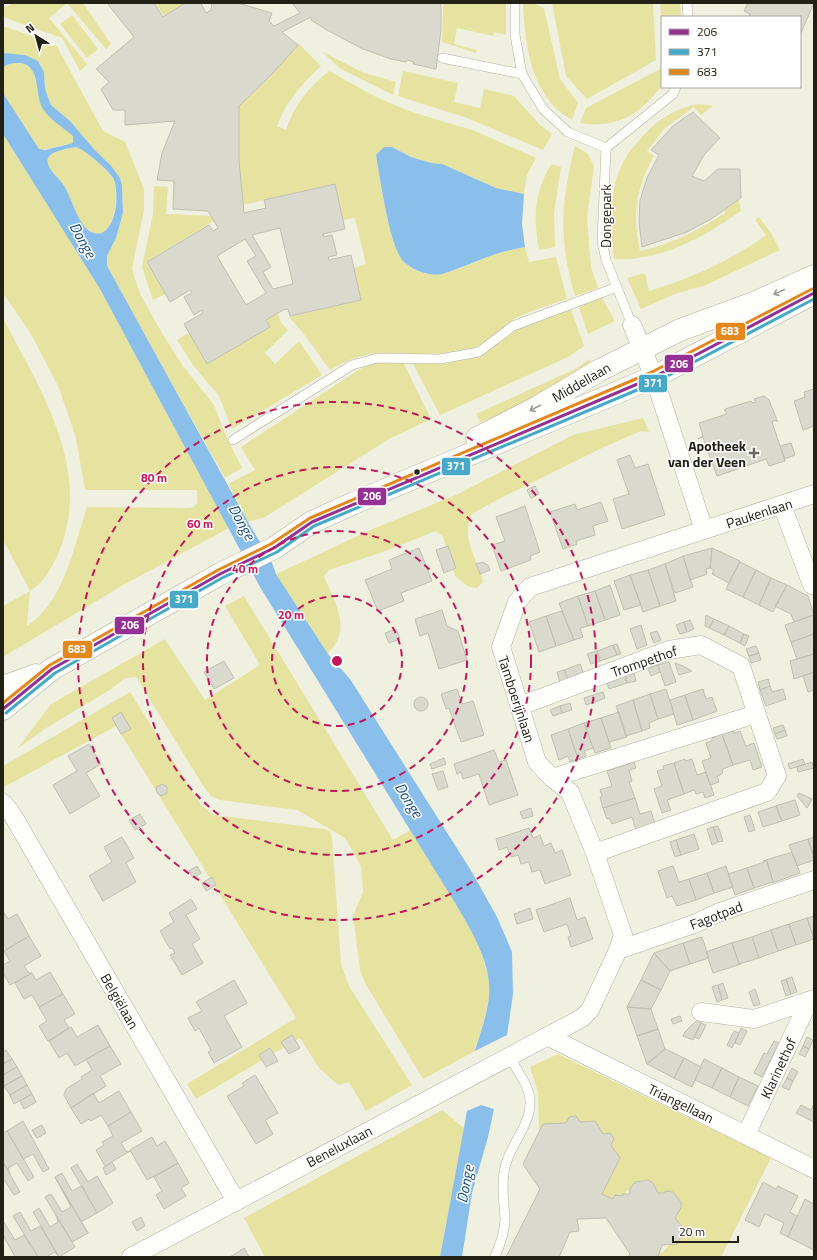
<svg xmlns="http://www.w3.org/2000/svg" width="817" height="1260" font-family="'Titillium Web',sans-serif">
<rect width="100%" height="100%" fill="#f0f0e0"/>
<path fill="#e6e3a1" d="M14,3H83L111,44L106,49L67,3L49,18L87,64L80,71L62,38L3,17V4L5,7Z
M155,3H186L164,16Z
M443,3H506V35L494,32L493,36L457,28L454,44L477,50L476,53L442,42Z
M523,3H533L544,8L560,79L578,103L572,120C531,98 525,45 523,3Z
M552,3H653L656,60L587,99L566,76Z
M660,3H680L681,17H662V27Z
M72,15L98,49L87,58L60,24Z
M3,26L56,45L103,131L125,142L144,189V210L132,269L140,294L162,333L183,366L214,405L226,436L242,468L225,478L106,266L107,256L116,238L123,213L122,185L120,178L116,172L93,148L70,121L51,105L45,89L44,72L38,61L25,55L3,53Z
M299,44L321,66C302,84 286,101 277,126L286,130C295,104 308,88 329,71L376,97L409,111L475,131L536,158L527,175L524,194L496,188L442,164L431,163L411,157L392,147L376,155C380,178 389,245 403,261C412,271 429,277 442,274C460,270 478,260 496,254C505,251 515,249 525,247L529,262L556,257L567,299C550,305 531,310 516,318C499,328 488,344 468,350C440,359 413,352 384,353C364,353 347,360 330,370L303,333L289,317L361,300L354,268L366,264L355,218L343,220L335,184L243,205L239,164V106L269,78Z
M321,51L362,72L396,82L393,95L341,69Z
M15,63L24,64L33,70L41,104L48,114L73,136V143L42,150L38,148L3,93V68L8,64Z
M662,68C662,72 663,79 662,83C661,88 655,94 651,98C632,120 608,128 580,123L586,108Z
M403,71L458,83L454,102L480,108L484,89L514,96L540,125L552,134L543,150L467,118L398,96Z
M699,104L713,106L701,115L694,107L665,128L647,151L654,156C636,187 632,216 640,251C670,245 699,230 725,213V210L739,200L741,211C704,237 660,262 614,259C610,227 608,188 625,159C629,151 636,144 642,137C658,119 675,108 699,104Z
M3,134L100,289L229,528L125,584L3,657V606L30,591L3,540V318C39,388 91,465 61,547C54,564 45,582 30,591L27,626C64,602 74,546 87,507L187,508L194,507L197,503V490H85L76,438L59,388L31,334L3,293Z
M575,146L588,154L594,166L587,218L591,267L598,288L575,296C558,240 561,201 575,146Z
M76,147C84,149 109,171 113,179C119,192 116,226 102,233C80,239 72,198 63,184C58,177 45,168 48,158C51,151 69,148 76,147Z
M551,164L561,167L554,213L555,247L539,250C533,216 534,194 551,164Z
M154,186L168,187L166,214L210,216L214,221L146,262L165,294L153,300L142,267L153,214Z
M759,217L771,233L780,250L706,285L675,294L641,309L627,278L645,273L649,291C692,278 730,261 766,235L755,220Z
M601,296L615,321L588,334L578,305Z
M570,307L584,346L568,357L440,415L413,364L447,363L480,356L526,323Z
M278,314L281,323L288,330L265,353L275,364L299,341L322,375L232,429L219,396L193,365L177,340L188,333L208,364L270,327L266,320Z
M590,359L593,366L502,415L480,422L476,414L575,369Z
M382,361L403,362L431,419L389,439L265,517L248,522L228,484L255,470L241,447L354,373L365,366Z
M643,418L649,432L641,431L604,447L497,500L472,514C459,538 479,560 483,582L477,588L469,587L455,576L443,537L436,531L380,553L329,570L324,576C331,595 345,615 339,636C337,642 332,649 328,654L276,574L373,529L458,494L573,435Z
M244,596L393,840L410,830C436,872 495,949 489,998C486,1016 480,1034 475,1051L423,1079L365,983L360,970L353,916L363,892L361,866L345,838L297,810L220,800L211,796L204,787L136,677L125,678L111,689L43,730L17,749L51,704L165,639L205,700L260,665L225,606Z
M130,692L201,805L214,815L325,829L330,832L332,838L341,964L349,986L412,1085L366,1111L349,1082L338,1085L319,1068L300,1038L196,1099L187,1084L296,1018L116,726L4,787L3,785V766Z
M558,1054L771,1158L721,1257H645L647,1255L663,1252L675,1238L658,1202L648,1190H627L620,1203L589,1206L587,1126L539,1131L538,1092L530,1067Z
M442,1110L464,1128L440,1257H265L244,1218Z"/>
<path fill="#8abeeb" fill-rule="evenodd" d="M3,53L25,55L38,61L44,72L45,89L51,105L70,121L93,148L112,167L120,178L122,185L123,213L116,238L107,256V266L248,522L271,560L276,574L328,654L350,679L470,869L497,917L512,952L513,994L507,1035L475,1051C480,1034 487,1015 489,997C492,964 473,934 457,906L260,587L100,289L3,134V93L39,149L45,150L73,143V136C64,128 50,120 43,109C34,95 42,66 20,63C13,63 8,63 3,68ZM76,147C84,149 111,172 114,180C119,194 117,225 102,233C80,239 73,198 63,184C58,177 45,168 48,158C51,151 69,148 76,147Z
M384,147H392L411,157L431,163L442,164L496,188L524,194L522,224L525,247C515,249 505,251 496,254C477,260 460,269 442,274C429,277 412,270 403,261C389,245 380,177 376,155Z
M481,1105L494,1109L488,1137L472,1193L462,1257H440L467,1111Z"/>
<path fill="#d9d9cd" stroke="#bfbfb2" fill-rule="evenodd" d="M107,3H154L163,17L185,3H201L206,13L211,10L212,3H238L272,13L269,21L274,26L300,13L292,3H441V30L436,69L413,64L414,62L407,60L406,62L391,59L363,49L325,29L311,20V17L282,32L298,45L273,73L239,106V160L244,213L266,208L264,200L335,184L345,229L323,234L324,237L332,235L337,255L328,257L329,260L351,255L361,300L290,316L288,309L283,310L266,320L270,327L207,364L184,324L203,313L202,310L194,315L184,297L192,293L190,290L170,302L147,262L209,225L213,231L218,228L208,211L173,209L174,181L157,180L162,153L175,121L125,125V110H113L101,89L109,82L96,69L134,37ZM280,228L293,284L273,289L263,272L271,267L252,235ZM245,239L256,256L247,261L266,293L246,305L217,256Z
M748,3H814L800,35V17H749L750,14L744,11Z
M693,112L720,138L704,155L692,176L704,181L718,169H740L741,198L711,219L687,232L642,247L639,222L640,200L647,178L659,155L651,150L674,125Z
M814,389V426L803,430L794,401L805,397L804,392Z
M764,396L769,400L777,420V422L776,420L772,422L785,461L769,466L766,459L717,476L703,437L698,439L703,436L699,423L727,414L725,410L724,411L725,409L751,401L752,403L756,402L754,399Z
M791,443L795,455L785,459L780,446Z
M630,455L635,468L648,464L665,515L622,529L613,499L629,494L617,460Z
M535,486L539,494L531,498L527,490Z
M601,502L608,521L593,526L595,535L576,541L577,544L563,549L550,512L575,504L577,510Z
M525,506L540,552L530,556L531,560L501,571L492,545L505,541L496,517Z
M448,546L456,568L444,573L436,550Z
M419,548L432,581L401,593L404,601L378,611L365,580L392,569L389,560Z
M712,548L740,561L729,583L712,574L714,570L710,568Z
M712,548L710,568L706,569L707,574L690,580L683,556Z
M683,556L693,587L675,593L665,564Z
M482,562L488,565L490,570L480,574L476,564Z
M740,562L756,570L743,597L726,589Z
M665,564L676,601L660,606L648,570Z
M648,570L660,606L643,612L630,575Z
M756,570L771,578L759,605L743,597Z
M630,575L641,605L624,610L614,581Z
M771,578L787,585L773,612L759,605Z
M610,585L620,615L605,620L595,591Z
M787,585L808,596L814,615L794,622L791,614L775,606Z
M595,591L605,620L588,626L578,596Z
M578,596L588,626L580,628L583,637L574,640L559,603Z
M442,610L447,626L458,631L467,660L439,669L428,633L420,636L415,619Z
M562,611L574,640L556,646L546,616Z
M706,615L714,619L709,628L705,626Z
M814,615V634L791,642L785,625Z
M546,616L556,646L539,652L529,622Z
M714,619L729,626L724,635L709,628Z
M690,620L694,629L687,632L684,622Z
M684,622L687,632L680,634L676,625Z
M641,625L647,645L637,649L630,629Z
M729,626L744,634L740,643L724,635Z
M396,629L400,639L389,643L385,633Z
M657,631L661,640L654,643L650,633Z
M744,634L749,636L745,646L740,643Z
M814,634V654L797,659L791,642Z
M617,644L621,654L617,655L613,645Z
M613,645L617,655L600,661L597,651Z
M756,646L759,653L749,656L746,649Z
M597,651L600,661L591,664L587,654Z
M759,653L761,660L751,663L749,656Z
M814,654V672L794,679L790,661Z
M224,661L234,678L214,689L204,672Z
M669,662L676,682L665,686L658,665Z
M675,663L683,666L692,671L679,675Z
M580,664L584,674L568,679L564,670Z
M658,665L660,672L651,676L648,669Z
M564,670L568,679L560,682L557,672Z
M814,672V690L808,692L803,676Z
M634,673L636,681L627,683L625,676Z
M625,676L627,683L609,689L607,683Z
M768,679L770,686L760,690L758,682Z
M770,686L772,692L783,689L786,699L766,706L760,690Z
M457,689L462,704L473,701L484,735L461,742L449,708L446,709L441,694Z
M666,689L674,714L658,719L650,694Z
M703,689L706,699L712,697L717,711L693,720L685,695Z
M603,692L605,698L595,702L593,695Z
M650,694L658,719L649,723L650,728L642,731L633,700Z
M593,695L595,702L586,705L584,698Z
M685,695L693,720L677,725L670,700Z
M414 704a7 7 0 1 1 14 0a7 7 0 1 1-14 0Z
M633,700L642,731L626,736L616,706Z
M570,703L572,710L562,713L560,706Z
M560,706L562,713L553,716L550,710Z
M121,712L131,729L121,734L112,718Z
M619,712L627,737L609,742L601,718Z
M601,718L611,748L595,753L584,723Z
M584,723L593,748L584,751L586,756L578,759L568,729Z
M783,725L785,730L775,734L773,728Z
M568,729L578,759L570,762L568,756L559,760L551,735Z
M785,730L787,736L777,739L775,734Z
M733,731L734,733L740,731L746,746L754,743L762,767L753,770L750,760L733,765L722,734Z
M722,734L733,765L723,769L722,774L717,776L719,782L710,785L702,761L711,758L706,743L712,741V738Z
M89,744L101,764L86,773L100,796L70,814L53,785L77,771L68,756Z
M494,750L499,762L506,760L518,795L489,805L479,774L463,779L461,772L457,774L454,764Z
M444,758L446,764L432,769L430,764Z
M685,759V761L692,759L697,775L706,772L714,795L705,798L703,792L696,794L694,790L684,794L674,763Z
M803,759L805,764L790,769L788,764Z
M634,762L636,768L629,770L632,781L629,782L635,798L603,808L600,797L602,796L600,790L612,786L607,771Z
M812,762L814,768L798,772L797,767Z
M674,763L684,794L667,800L671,810L662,813L654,789L662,786L657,771L664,769L663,766Z
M443,771L448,787L438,790L432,774Z
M162,784L167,787V793L161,796L157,793L156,787Z
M799,793L812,799L807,808L797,796Z
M635,798L640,814L651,811L655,824L636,830L632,817L612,824L609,818L607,819L603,808Z
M795,800L800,815L782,821L776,806Z
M776,806L782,821L763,827L758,812Z
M531,808L533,816L523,819L520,812Z
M140,814L146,824L135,830L129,820Z
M750,815L755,830L749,832L744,817Z
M718,826L723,841L718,842L713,827Z
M713,827L718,842L712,845L707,829Z
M529,828L533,838L540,835L544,846L551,843L555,853L562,850L571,875L545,884L540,870L532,872L529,862L521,864L518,855L511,857L507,847L499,850L496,839Z
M694,834L699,849L681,855L676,840Z
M122,837L134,858L126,863L136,882L103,901L89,876L112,862L104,847Z
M814,837V856L808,839Z
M808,839L814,860L797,866L789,845Z
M676,840L681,855L675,857L670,842Z
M792,852L800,873L772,883L773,882L767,861H763Z
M767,861L773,882L754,888L747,868Z
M197,866L201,873L193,878L189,871Z
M673,866L679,882L689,879L696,900L677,906L672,896L667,898L658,871Z
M726,866L733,887L714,893L707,873Z
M747,868L754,888L735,895L728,874Z
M707,873L714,893L696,900L689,879Z
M212,877L216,885L206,891L202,883Z
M570,898L577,920L585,917L593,939L571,947L568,937L571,936L567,924L544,932L536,910Z
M191,899L197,909L186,915L200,939L192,944L203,963L182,975L170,955L175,953L172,948L170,949L160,931L174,922L169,913Z
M530,908L533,919L517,924L514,914Z
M3,911L8,919L17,914L29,936L7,949L3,942Z
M814,916V938L807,918Z
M807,918L814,939L796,945L789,924Z
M789,924L796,945L778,951L771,930Z
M771,930L778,951L759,958L752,937Z
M29,936L41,956L24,966L29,973H32L10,985L3,973V965L10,961L4,951Z
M702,937L709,958L690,964L683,943Z
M752,937L759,958L739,964L732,943Z
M734,942L732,943L739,964H741L713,973L706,952Z
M683,943L690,964L670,971L654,953Z
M654,953L670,971L661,990L641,980Z
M50,972L63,994L39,1007L32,995L24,999L15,983L32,973L36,980Z
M792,977L797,992L791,994L786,979Z
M786,979L791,994L786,996L781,981Z
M234,980L247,1003L224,1016L242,1047L214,1063L208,1052L211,1050L199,1028L195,1031L188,1018L202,1011L196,1002Z
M641,980L661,990L651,1009L627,1007Z
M723,983L728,998L722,1000L718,985Z
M718,985L722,1000L717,1002L712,987Z
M755,989L760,1004L754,1006L749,992Z
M63,994L75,1014L64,1020L69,1028L48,1041L39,1026L47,1021L39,1007Z
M627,1007L651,1009L658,1029L637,1036Z
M680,1016L682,1021L673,1024L671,1019Z
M697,1020L701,1023L693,1040L683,1036L685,1032Z
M701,1023L706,1025L699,1039L694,1037Z
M98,1025L110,1046L75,1066L67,1053L59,1058L49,1041L71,1027L77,1037Z
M741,1028L747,1031L740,1045L735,1043Z
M658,1029L665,1049L647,1064L637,1036Z
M734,1031L739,1033L732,1048L727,1045Z
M292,1035L300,1048L289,1054L281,1042Z
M807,1037L813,1040L809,1049L803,1046Z
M774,1041L779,1043L762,1077L754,1073L764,1053L767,1054Z
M110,1046L121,1064L100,1076L106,1086L71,1108L64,1095L66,1089L82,1079L81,1077L92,1070L86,1059Z
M803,1046L809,1049L805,1057L799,1054Z
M270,1048L278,1061L266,1067L259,1055Z
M665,1049L684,1058L674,1078L647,1064Z
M6,1050L12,1059L3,1064V1052Z
M684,1058L701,1067L692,1087L674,1078Z
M12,1059L17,1067L3,1075V1064Z
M704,1059L722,1068L712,1088L695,1080Z
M17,1067L22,1076L4,1086L3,1075Z
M722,1068L739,1077L730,1097L712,1088Z
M792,1068L798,1072L793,1081L787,1078Z
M255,1075L278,1113L265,1120L273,1134L256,1144L227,1096L244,1086L242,1083Z
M22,1076L27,1085L10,1095L4,1086Z
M739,1077L758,1086L748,1106L730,1097Z
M787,1078L793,1081L789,1090L782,1087Z
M27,1085L32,1094L14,1104L10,1095Z
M119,1091L131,1112L108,1126L101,1115L91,1121L89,1119L81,1124L71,1108L93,1093L99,1103Z
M32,1094L36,1102L24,1109L20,1101Z
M814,1103V1122L796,1113L801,1105L811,1110Z
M131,1112L142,1131L121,1143L127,1152L130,1151L105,1166L96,1150L104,1145L102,1142L113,1136L108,1126Z
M576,1116L580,1122L595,1121L603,1134L610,1133L614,1139L611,1145L620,1158L602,1194L613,1199L615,1195L623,1196L622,1194H628L629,1195L630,1189L635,1182L648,1180L653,1183L658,1193H665V1191L673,1192L681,1202V1208L675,1218L683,1227V1233L677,1244L662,1245L658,1257H628L630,1254L606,1218L577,1219L579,1231L570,1232L559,1257H506L540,1189L523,1164L543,1124L566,1123L569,1117Z
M23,1121L49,1169L43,1172L33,1154L23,1159L7,1131Z
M42,1125L46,1133L37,1138L32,1130Z
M7,1131L34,1177L28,1181L17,1163L8,1168L10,1174L3,1162V1133Z
M152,1137L157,1146L165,1141L178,1163L147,1180L130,1150Z
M3,1162L20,1192L14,1195L3,1178Z
M112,1162L116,1169L106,1175L103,1168Z
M178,1163L189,1183L181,1188L186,1196L164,1209L156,1195L162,1191L154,1177Z
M77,1164L88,1182L97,1176L113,1203L97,1213L71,1168Z
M62,1173L72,1191L82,1186L97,1213L81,1222L88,1233L55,1177Z
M55,1177L88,1233L72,1242L45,1197L51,1194L62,1212L71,1207Z
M763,1182L776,1189L778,1186L798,1196L790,1212L797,1216L788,1237L780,1233L784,1223L765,1214L759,1227L745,1220Z
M805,1199L814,1204V1250L788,1237Z
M39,1208L50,1227L58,1222L56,1215L75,1247L59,1257L33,1212Z
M20,1212L31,1231L40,1226L59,1257L55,1252L46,1257H38L13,1216Z
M141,1217L145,1226L137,1231L132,1222Z
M3,1221L15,1240L24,1235L38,1257H15L3,1235Z
M244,1248L249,1257H230Z"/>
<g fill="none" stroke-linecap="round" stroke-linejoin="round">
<defs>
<path id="service" d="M515,3V35L522,74L543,109L568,132L606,148
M687,3L688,17
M442,58L522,74
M632,325L606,260L602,241L606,148L673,94L676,87
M233,440L352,365L378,358L440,359L479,352L513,326L617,287
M495,1257C500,1245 505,1232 505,1219C504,1202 501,1185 505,1167C510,1145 530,1126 530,1103C531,1088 516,1069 509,1056"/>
<path id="minor" d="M782,505L812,585
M704,530L814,494
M520,706L669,650L701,645L741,666L777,776L767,792L595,853
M552,778L756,714
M3,803L12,814L236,1201
M618,950L694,924L720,912L814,880
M701,1012L754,1019L814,999
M547,1036L814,1169
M746,1135L809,1001
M131,1257L582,1018L590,1010L618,950L623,935L595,853L570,792L552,778L537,762L501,647L517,602L530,587L704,530L654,377L632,325"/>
<path id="secondary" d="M477,438L538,407L598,371L680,330L756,302L814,276
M3,687L36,675
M3,709L52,669L220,574L274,548L312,522L354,503L654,377L814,293"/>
</defs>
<use href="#service" stroke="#b1b1a5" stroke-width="10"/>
<use href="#minor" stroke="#b1b1a5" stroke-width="19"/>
<use href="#secondary" stroke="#b1b1a5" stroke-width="23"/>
<use href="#service" stroke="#fdfdfa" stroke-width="9"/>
<use href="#minor" stroke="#fdfdfa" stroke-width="18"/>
<use href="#secondary" stroke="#fdfdfa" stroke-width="22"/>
<defs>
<path id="bus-1" d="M3,709L52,669L220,574L274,548L312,522L654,377L814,293"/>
<path id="bus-2" d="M6,713L55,673L222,578L277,552L314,526L656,382L814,299"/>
<path id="bus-3" d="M3,703L50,665L218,570L271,544L310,518L652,372L812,289"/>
</defs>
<use href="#bus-1" stroke="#fff" stroke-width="6"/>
<use href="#bus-2" stroke="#fff" stroke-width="6"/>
<use href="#bus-3" stroke="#fff" stroke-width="6"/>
<use href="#bus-1" stroke="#953192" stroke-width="3"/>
<use href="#bus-2" stroke="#47a9c8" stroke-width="3"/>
<use href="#bus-3" stroke="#e2881c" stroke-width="3"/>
</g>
<defs><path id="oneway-shaft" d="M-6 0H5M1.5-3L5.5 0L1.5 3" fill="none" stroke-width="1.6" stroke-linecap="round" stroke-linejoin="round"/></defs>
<g stroke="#9a9a93">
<use href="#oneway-shaft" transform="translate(779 292) rotate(155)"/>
<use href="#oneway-shaft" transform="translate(535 408) rotate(152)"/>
</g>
<g fill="none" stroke="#c2185b" stroke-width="2" stroke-dasharray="7 5">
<circle cx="337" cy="661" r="65"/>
<circle cx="337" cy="661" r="130"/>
<circle cx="337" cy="661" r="194"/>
<circle cx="337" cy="661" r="259"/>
</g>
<path fill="#69695d" stroke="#fff" stroke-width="1.5" d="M752 447h4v4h4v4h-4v4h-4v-4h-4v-4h4z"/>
<circle fill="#212116" stroke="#fff" stroke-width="1.5" cx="417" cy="472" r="3.5"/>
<g text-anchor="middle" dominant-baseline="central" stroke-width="3" stroke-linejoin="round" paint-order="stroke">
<g font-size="14" fill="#212116" stroke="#fff">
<text transform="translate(605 216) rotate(-90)">Dongepark</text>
<text transform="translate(581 382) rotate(-30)">Middellaan</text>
<text transform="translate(759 513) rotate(-18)">Paukenlaan</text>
<text transform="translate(644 661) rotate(-19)">Trompethof</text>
<text transform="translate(517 699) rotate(72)">Tamboerijnlaan</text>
<text transform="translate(716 915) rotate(-21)">Fagotpad</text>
<text transform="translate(120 1001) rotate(60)">Belgiëlaan</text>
<text transform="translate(778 1068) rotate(-65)">Klarinethof</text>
<text transform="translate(681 1103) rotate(26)">Triangellaan</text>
<text transform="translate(339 1146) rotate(-28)">Beneluxlaan</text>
</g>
<g font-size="14" font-weight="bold" fill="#212116" stroke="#fff" text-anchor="end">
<text x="746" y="445">Apotheek<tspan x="746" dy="16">van der Veen</tspan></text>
</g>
<g font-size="15" font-style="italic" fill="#164b79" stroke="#fff">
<text transform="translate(83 240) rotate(61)">Donge</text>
<text transform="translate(242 522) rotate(61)">Donge</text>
<text transform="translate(409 800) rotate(58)">Donge</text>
<text transform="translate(465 1184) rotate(-79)">Donge</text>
</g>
</g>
<circle cx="337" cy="661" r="6" fill="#c2185b" stroke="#fff" stroke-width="2"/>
<g font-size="12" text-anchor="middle" font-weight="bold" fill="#c2185b" stroke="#fff" stroke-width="3" stroke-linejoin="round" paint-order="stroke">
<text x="154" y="482">80 m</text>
<text x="200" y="528">60 m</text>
<text x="245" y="573">40 m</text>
<text x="291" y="619">20 m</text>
</g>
<g stroke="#fff" stroke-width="1.5">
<rect x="715" y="322" width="31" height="19" rx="4" fill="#e2881c"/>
<rect x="664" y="354" width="30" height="19" rx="4" fill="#953192"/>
<rect x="638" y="374" width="30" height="19" rx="4" fill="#47a9c8"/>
<rect x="441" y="457" width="30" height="19" rx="4" fill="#47a9c8"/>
<rect x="357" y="487" width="30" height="19" rx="4" fill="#953192"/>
<rect x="169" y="590" width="30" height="19" rx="4" fill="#47a9c8"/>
<rect x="114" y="616" width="31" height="19" rx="4" fill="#953192"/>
<rect x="62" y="640" width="31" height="19" rx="4" fill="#e2881c"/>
</g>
<g font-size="11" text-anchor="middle" font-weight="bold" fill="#fff">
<text x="730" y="335">683</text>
<text x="679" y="368">206</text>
<text x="653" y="387">371</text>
<text x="456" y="470">371</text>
<text x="372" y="500">206</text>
<text x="184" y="603">371</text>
<text x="130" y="629">206</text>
<text x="77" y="653">683</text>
</g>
<rect width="817" height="1260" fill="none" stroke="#212116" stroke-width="8"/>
<rect x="661" y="16" width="140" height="72" fill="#ffffff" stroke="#a6a6a2"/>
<rect x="669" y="29" width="20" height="6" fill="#953192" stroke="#a6a6a2"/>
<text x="697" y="36" font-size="12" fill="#212116">206</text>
<rect x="669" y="49" width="20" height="6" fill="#47a9c8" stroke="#a6a6a2"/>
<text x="697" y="56" font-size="12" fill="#212116">371</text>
<rect x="669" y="69" width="20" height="6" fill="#e2881c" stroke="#a6a6a2"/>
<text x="697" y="76" font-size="12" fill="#212116">683</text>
<g transform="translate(36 36) rotate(323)" stroke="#ffffff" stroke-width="3" paint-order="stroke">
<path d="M0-3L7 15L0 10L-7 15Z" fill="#212116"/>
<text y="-6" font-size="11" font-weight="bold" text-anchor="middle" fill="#212116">N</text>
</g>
<path d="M673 1236v6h65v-6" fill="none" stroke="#212116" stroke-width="2"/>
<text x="679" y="1236" font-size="12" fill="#212116" stroke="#ffffff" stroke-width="3" paint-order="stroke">20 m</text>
</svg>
